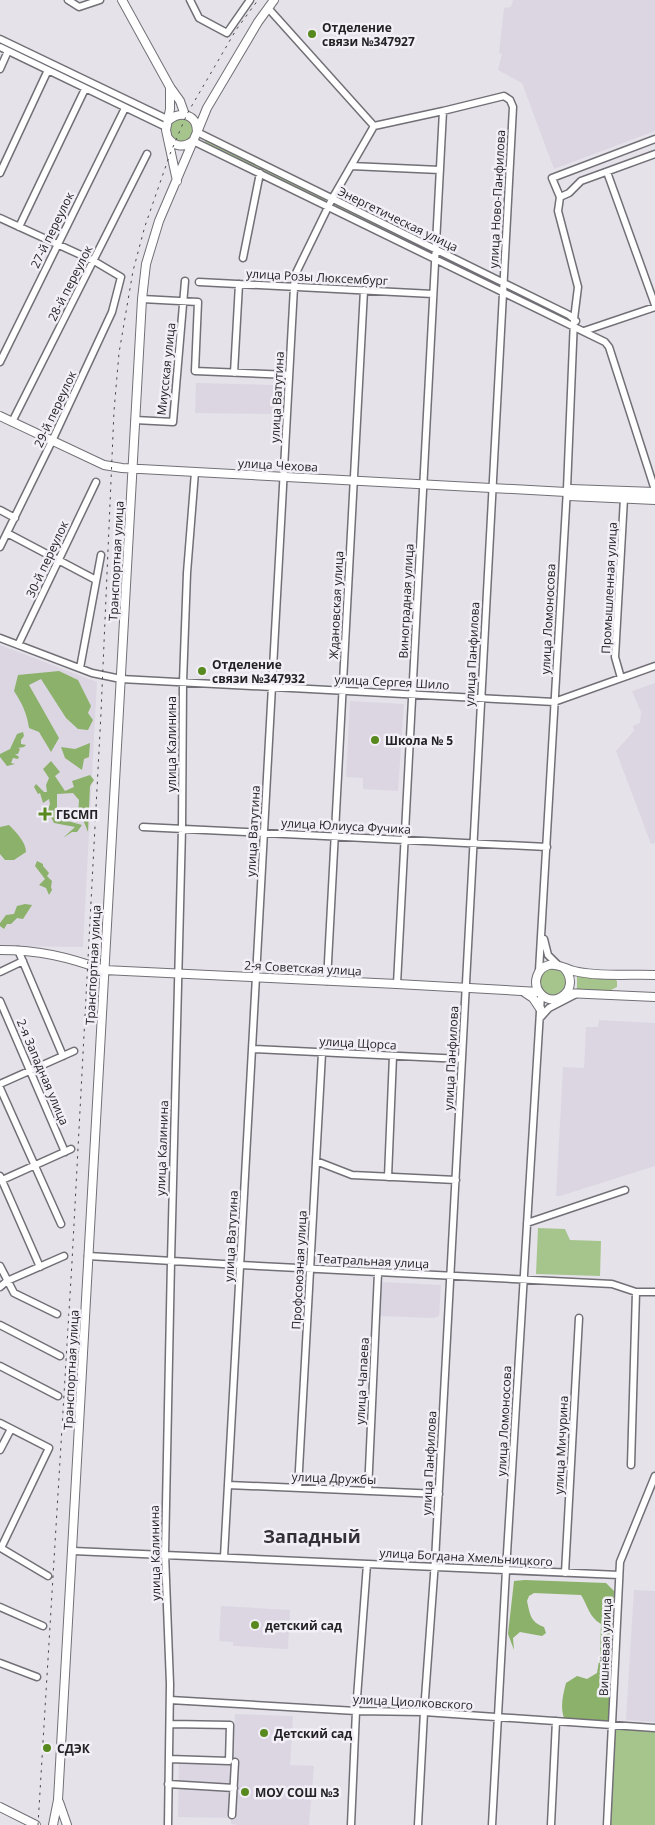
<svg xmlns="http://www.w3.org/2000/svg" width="655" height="1825" font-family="'Open Sans',sans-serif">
<rect width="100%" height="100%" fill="#e5e2e9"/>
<path fill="#dcd6e3" d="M513,0H655V131L554,169L522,83L498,70L502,54L499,53L504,8L511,7Z
M196,383L277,385V414L195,413Z
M0,645L97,682L83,947L0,946Z
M655,683V843L651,844L616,751L634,731L633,726L640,723L641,712L632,691Z
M350,701L404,704L398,791L363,789V778L346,777Z
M599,1020L655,1023V1166L560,1196H556L563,1067L584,1068L586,1027H598Z
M381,1282L441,1285L439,1316L434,1318L379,1316Z
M634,1590L655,1591V1722L626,1720Z
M221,1606L290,1610L288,1649L233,1646V1642L219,1641Z
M235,1714L293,1716L290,1765L314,1766L309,1825H240L231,1824V1818L178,1817L179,1762L232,1763Z"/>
<path fill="#a6c58c" d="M181,116L193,122L194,136L182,144L171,139C167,123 167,124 181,116Z
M205,140L326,199L325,203L204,144Z
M336,204L431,250L429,253L335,208Z
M441,255L500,284L498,287L439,259Z
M540 982a14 14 0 1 1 28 0a14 14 0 1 1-28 0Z
M577,976H610L617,981V987L609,991L577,989Z
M538,1228L565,1229L570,1240L601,1241L600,1276L536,1274Z
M613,1729L655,1732V1825H608Z"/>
<path fill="#8bb16a" d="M59,671L78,680L91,706L88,713L93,720L88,730L78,729L66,718L41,679L29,685L59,738L51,752L39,732L29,728C27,714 22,703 14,691L18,675Z
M23,732L24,736L21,740V744L26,745L24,747L18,748L20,749L18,754H15L19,757L18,759L13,758L11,763L15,764L7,766L0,757V754L10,749L17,734Z
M90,743L89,757L84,759L82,770L65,758L61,747L75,749Z
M51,761L60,772L55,776L65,791L74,787L72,781L90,775L94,780L90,786L88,832L82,817H78L79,800L73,793L57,794V818L82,825L77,832H72L63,838L75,827L54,823L50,815L51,811L49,814H46L50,804L49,799L43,803L40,793L38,794L34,787L36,784L44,792H47L46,785L49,778L43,769Z
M9,825C16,832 26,842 26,852L14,860H5L0,854V827Z
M37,861L43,864V866L49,873L47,876L52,881L51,887L52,890L49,895L46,888L39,885L45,879L35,866Z
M25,904L32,905L23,919L17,918L11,924H7L4,929L0,926V923L6,915L14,914L17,906Z
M525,1580L606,1583L614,1591L610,1719L604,1724L577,1722L564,1718C560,1706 563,1695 566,1683L577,1676L587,1679L597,1673L600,1655L601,1624C589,1617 588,1606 581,1595L534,1593L529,1596L527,1601C530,1614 530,1622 544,1627L546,1633L542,1636L520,1632L513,1638L514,1650L508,1634L514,1581Z"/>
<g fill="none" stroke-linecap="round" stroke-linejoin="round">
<defs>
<path id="minor" d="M68,0L79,7L100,0
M190,0L199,18L227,33L250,0
M268,8L374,126
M0,39L169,120
M0,47L166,127
M0,69L8,51
M374,126L443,111L504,96L510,100L513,107L435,1561L424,1712L418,1825
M197,132L569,315L576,321
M193,141L605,342L609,347L655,490
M351,166L440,170
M607,172L655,305
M0,173L48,70
M560,197L569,193L581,181L655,154
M0,218L94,261L121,277L112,312L52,441L0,547
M19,227L85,89
M243,258L260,173
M199,282L433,294
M142,299L198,302L195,371L289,375
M584,331L655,307
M0,362L125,108
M234,373L239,284
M135,420L173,422L185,281
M12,422L147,154
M0,510L15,518
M7,533L96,580
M0,638L92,673L121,679L554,702L655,666
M18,645L96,482
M80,668L101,555
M621,678L615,657L624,498
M143,827L547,847
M544,939L548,955L558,965
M18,950L63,1056
M539,971L567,489L574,319L578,287L558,211L560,197L552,178L655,139
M0,972L23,961
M327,981L364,290
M397,984L443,111
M0,1001L65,1152
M540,1018L549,1008L578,993
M252,1049L462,1059
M0,1084L74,1051
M0,1088L61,1224
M316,1161L352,1175L456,1180
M0,1176L40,1267
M388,1177L393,1056
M0,1181L71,1149
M527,1223L625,1190
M88,1256L240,1265L612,1284L636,1292H655
M0,1266L14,1293L57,1314
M0,1287L7,1281L64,1256
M0,1325L60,1356
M0,1366L58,1396
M0,1423L49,1448L1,1548L48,1576
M0,1450L11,1429
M631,1465L636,1292
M228,1485L439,1494
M298,1488L322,1053
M368,1491L378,1273
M73,1551L619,1575
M224,1557L294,287L296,273L332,199L374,126
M565,1573L579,1318
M0,1607L43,1626
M0,1663L37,1677
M170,1700L356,1711L424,1712L655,1728
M169,1759L229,1761L230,1725L170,1724
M168,1784L234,1788
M232,1815L235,1762
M168,1825L170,1684L165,1554L171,1261L182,828L183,682L187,573L195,472
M351,1825L356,1711L367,1564
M492,1825L506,1570L541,995
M551,1825L556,1721
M607,1825L620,1562L655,1476"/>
<path id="major" d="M122,0L170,87L180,101L185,115
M170,87V109L166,130L177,181
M198,130L207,108L258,22L274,0
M168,138C175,147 184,148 193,141
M0,416L104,465L122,468L566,492L570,489L655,492
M566,492L569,496L655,500
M0,950C39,950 68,957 104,970L397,984L539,992
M564,968C582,988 555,1011 540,993C532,983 537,968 549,965C557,963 566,969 574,971C597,977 631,974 655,975
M524,992L533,998L541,1010
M566,993L655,997
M59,1802L67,1825
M0,1807L36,1825
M53,1825L58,1800L142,299L146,264L159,221L197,132C197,115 182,110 169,120"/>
</defs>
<use href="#minor" stroke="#727076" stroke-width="9"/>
<use href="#major" stroke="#727076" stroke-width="10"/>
<use href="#minor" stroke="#fff" stroke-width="6"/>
<use href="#major" stroke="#fff" stroke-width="8"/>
<path stroke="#4b4a4d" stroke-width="1" stroke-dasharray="2.5 5" stroke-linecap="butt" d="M38,1825L72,1262L101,713L114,411L119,353L133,271L145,226L170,154L187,114L236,30L258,0"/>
</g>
<g fill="#58891e" stroke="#f2eff6" stroke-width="2">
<circle cx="312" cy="34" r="5"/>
<circle cx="202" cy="671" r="5"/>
<circle cx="375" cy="740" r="5"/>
<path d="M42.5 806.5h5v5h5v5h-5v5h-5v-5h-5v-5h5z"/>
<circle cx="255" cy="1625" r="5"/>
<circle cx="264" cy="1733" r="5"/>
<circle cx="47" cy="1748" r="5"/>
<circle cx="245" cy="1792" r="5"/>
</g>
<g text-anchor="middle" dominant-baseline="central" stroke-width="5" stroke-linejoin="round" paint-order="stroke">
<g font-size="12" font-weight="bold" fill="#232224" stroke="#f2eff6" text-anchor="start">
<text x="322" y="27">Отделение<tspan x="322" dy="14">связи №347927</tspan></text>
<text x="212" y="664">Отделение<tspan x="212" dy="14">связи №347932</tspan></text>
<text x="385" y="740">Школа № 5</text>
<text x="56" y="814">ГБСМП</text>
<text x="265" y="1625">детский сад</text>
<text x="274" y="1733">Детский сад</text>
<text x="57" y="1748">СДЭК</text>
<text x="255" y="1792">МОУ СОШ №3</text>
</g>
<g font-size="12" fill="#232224" stroke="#f2eff6">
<text transform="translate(497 199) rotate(-87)">улица Ново-Панфилова</text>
<text transform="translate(398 219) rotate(26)">Энергетическая улица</text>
<text transform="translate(52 230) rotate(-64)">27-й переулок</text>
<text transform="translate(317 277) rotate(3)">улица Розы Люксембург</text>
<text transform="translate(70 283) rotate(-63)">28-й переулок</text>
<text transform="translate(166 369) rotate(-84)">Миусская улица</text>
<text transform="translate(277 397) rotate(-87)">улица Ватутина</text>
<text transform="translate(55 409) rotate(-65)">29-й переулок</text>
<text transform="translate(278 465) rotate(3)">улица Чехова</text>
<text transform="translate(47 559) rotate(-65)">30-й переулок</text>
<text transform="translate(116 561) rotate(-87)">Транспортная улица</text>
<text transform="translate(609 588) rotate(-87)">Промышленная улица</text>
<text transform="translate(406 601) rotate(-87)">Виноградная улица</text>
<text transform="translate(336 605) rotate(-87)">Ждановская улица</text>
<text transform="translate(548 619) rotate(-87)">улица Ломоносова</text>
<text transform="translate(472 654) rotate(-87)">улица Панфилова</text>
<text transform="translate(392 682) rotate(3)">улица Сергея Шило</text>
<text transform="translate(171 744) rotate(-90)">улица Калинина</text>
<text transform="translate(346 826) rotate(3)">улица Юлиуса Фучика</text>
<text transform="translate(253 831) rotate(-87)">улица Ватутина</text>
<text transform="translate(93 965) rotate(-87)">Транспортная улица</text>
<text transform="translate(303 968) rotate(3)">2-я Советская улица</text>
<text transform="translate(358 1043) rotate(3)">улица Щорса</text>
<text transform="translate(451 1058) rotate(-87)">улица Панфилова</text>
<text transform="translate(43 1072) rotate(67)">2-я Западная улица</text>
<text transform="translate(162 1148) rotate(-88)">улица Калинина</text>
<text transform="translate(231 1236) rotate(-87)">улица Ватутина</text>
<text transform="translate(373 1261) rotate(3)">Театральная улица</text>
<text transform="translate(299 1270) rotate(-87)">Профсоюзная улица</text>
<text transform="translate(71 1370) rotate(-87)">Транспортная улица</text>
<text transform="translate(362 1381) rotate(-87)">улица Чапаева</text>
<text transform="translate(504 1421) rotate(-87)">улица Ломоносова</text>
<text transform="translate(561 1445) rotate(-87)">улица Мичурина</text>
<text transform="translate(429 1463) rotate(-87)">улица Панфилова</text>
<text transform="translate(334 1478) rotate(2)">улица Дружбы</text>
<text transform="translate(155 1553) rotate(-91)">улица Калинина</text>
<text transform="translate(466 1557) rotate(3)">улица Богдана Хмельницкого</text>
<text transform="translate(605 1647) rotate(-88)">Вишнёвая улица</text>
<text transform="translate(413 1702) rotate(3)">улица Циолковского</text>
</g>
<g font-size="18" font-weight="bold" fill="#333136" stroke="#f2eff6">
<text x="312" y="1536">Западный</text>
</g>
</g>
</svg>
